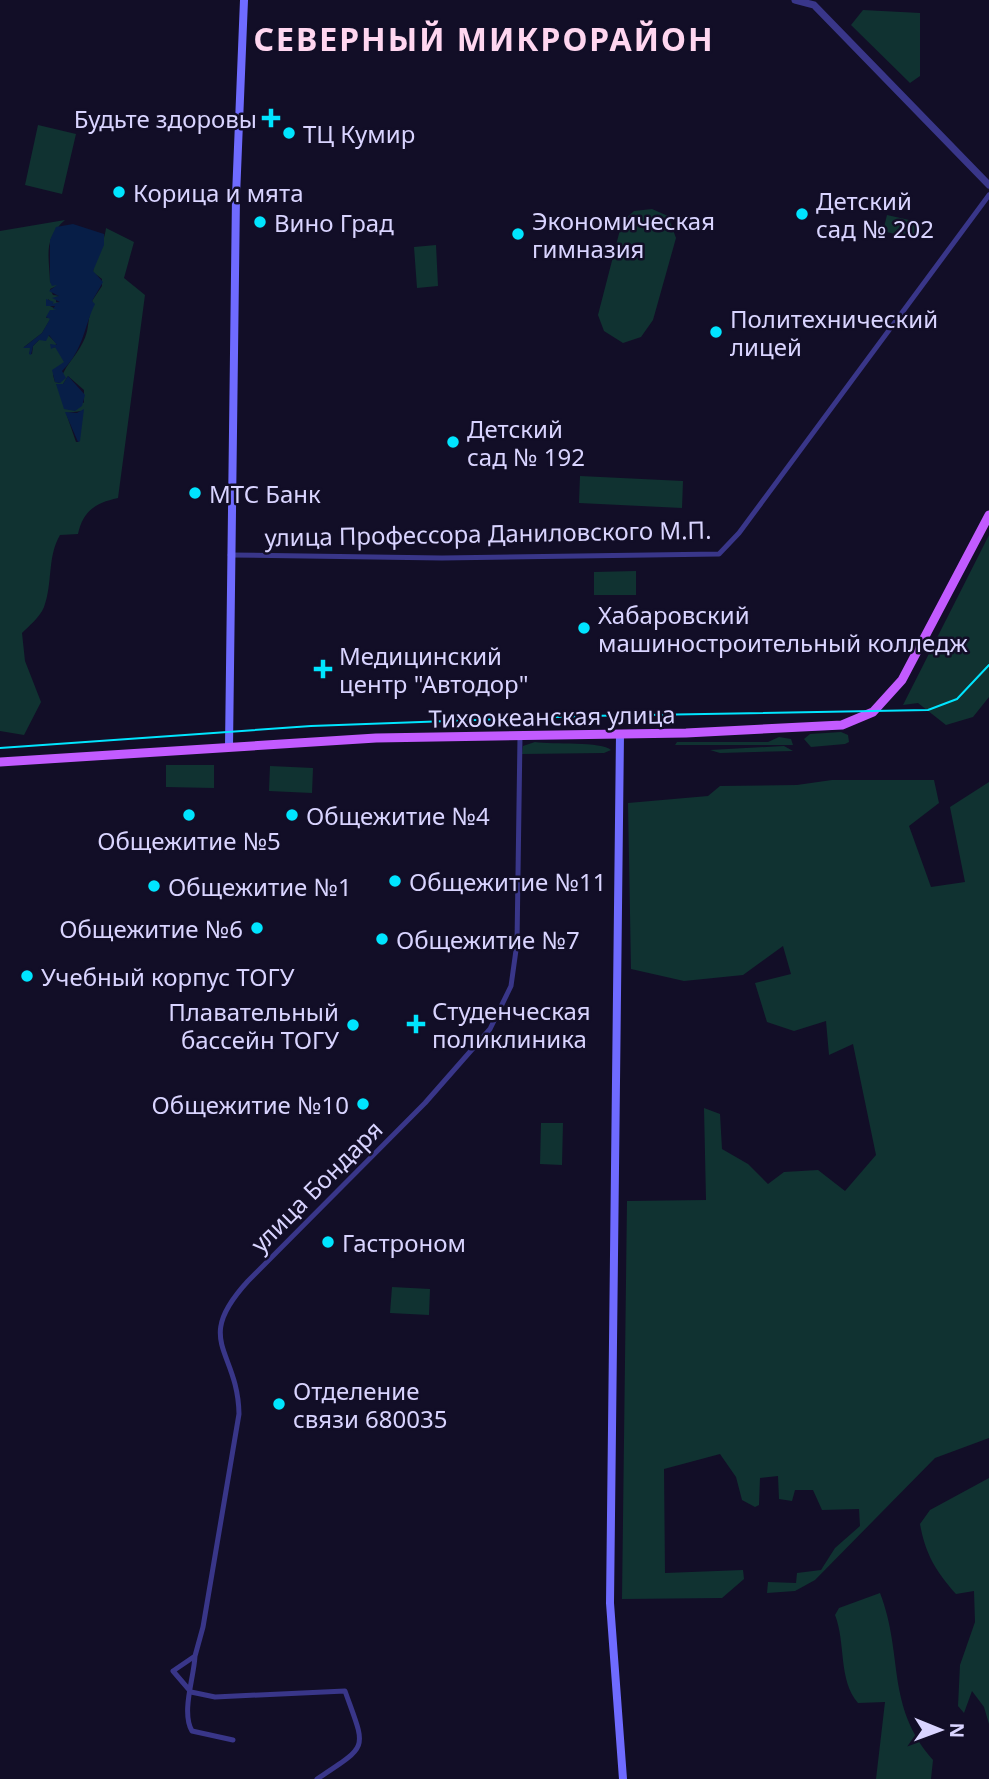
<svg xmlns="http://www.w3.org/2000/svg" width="989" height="1779" font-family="'Noto Sans',sans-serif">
<rect width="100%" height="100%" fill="#120e27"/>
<path fill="#103231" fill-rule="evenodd" d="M863,10L920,13V76L910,83L851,25Z
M38,125L76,134L62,194L25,185Z
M652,209L668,216L676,238L653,320L641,337L623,343L604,331L598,315L622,222L634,211Z
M887,215L918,222L914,239L883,231Z
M65,220C43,239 49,255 50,282L61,284L50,289L53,295L61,296L56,297V302L61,303L54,305L48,299V305L58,310L55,313L51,310L46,318H51L42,333L24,347L31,348L29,354H32L33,346L39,340H44L48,335L57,344L51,348L56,347L65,363L53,375L55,382L60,383C63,367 75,358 82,344C91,329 86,317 94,304L92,301L102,286V279L93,272C94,259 104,245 106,228L134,242L124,278L145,295L118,498C95,503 83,511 78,534L60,535C47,557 53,583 44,607C40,617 29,626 22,633L25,661L41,702L24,735L0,731V231ZM68,376L84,390V403L56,384H63ZM82,411L79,442H76L66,413Z
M436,245L438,286L417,288L414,247Z
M580,476L683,481L682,508L579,503Z
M989,535V697L973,717L946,725L918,703L903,705Z
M636,571V595H594V572Z
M841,732L848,735L849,742L845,744L811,747L804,739L810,734Z
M779,737L791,739L793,745H675L677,742H768Z
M535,742C552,745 602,741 611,750L604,753L522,754L523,746Z
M784,746L793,751L720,753L710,750Z
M166,765H214V788L166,787Z
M270,766L313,768L312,793L269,791Z
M832,780H934L939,803L909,826L931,887L965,882L950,807L989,782V1438L935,1458L815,1580L795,1591L767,1593L768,1582L796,1583L797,1573L821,1570L835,1548L860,1526L859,1509L822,1510L813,1490H795L792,1501L779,1499L778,1476L760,1478L759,1505L755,1507L742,1500L736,1477L720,1454L664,1469L665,1573L743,1570L744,1579L722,1598L622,1599L627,1201L706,1200L704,1108L720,1114L722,1149L748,1164L768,1184L784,1172L818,1170L845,1191L876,1155L853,1044L829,1055L826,1021L794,1031L767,1022L755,983L791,974L783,946L743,975L684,981L631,969L628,803L708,796L720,786L797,785Z
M541,1123H563L562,1165L540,1164Z
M392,1287L430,1289L429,1315L390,1313Z
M989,1478V1724L984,1707L972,1691L964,1713L958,1706L960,1665L975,1622L974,1591L956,1594C936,1572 925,1553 920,1524L930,1510Z
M880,1593C904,1655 885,1705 933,1760L931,1779H876L885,1702L858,1703C838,1680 846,1643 835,1615L839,1608Z"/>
<path fill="#071e47" d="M73,224L104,234V245L93,271L103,282L92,301L95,304C85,323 84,350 62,371L66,378L60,383L55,382L52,370L64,362L55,347L51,349L50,344L57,345L49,335L46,341L39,340L33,346L31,355L29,354L30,348H23L42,333L50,319L46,317L50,310H57L53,309L55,306H46V299L54,302L52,304L60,302L52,298L59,296L49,291L57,285L52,286L50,282V240L56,227Z
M68,376L85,395L82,406L75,411L64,409L56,384H63Z
M84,409L80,441L78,442L65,412L77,413Z"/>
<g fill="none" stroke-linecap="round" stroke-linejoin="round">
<path stroke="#393689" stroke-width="5" d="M230,555L442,558L719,554L739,533L989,195
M195,1656C194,1678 181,1712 192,1731L233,1740
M317,1779C370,1744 366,1750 345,1691L215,1697L191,1692L173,1671L195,1656L203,1627L239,1414C238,1349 192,1342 248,1281L425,1103L490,1029L511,986L517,943L520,736"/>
<path stroke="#393689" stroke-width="7" d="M795,0L814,5L989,185"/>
<path stroke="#6f6bff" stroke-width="8" d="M620,734L610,1603L623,1779
M229,747L236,196L244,0"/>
<path stroke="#c25bff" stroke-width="9" d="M0,762L376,738L686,733L842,725L873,712L902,680L989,515"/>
<path stroke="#00e5ff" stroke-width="2" d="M0,748L311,726L586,716L928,710L957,699L989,665"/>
</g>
<g fill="#00e5ff" stroke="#120e27" stroke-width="2.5">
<path d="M267.5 107.5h7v7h7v7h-7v7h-7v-7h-7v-7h7z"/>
<circle cx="289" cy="133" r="7"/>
<circle cx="119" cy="192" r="7"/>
<circle cx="802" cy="214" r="7"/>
<circle cx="260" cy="222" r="7"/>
<circle cx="518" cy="234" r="7"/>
<circle cx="716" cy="332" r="7"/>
<circle cx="453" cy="442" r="7"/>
<circle cx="195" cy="493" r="7"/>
<circle cx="584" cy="628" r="7"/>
<path d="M319.5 658.5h7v7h7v7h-7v7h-7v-7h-7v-7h7z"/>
<circle cx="189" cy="815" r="7"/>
<circle cx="292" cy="815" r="7"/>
<circle cx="395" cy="881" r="7"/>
<circle cx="154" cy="886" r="7"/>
<circle cx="257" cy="928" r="7"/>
<circle cx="382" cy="939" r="7"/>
<circle cx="27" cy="976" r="7"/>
<path d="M412.5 1013.5h7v7h7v7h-7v7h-7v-7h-7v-7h7z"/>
<circle cx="353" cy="1025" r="7"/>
<circle cx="363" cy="1104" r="7"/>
<circle cx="328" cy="1242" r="7"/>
<circle cx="279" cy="1404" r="7"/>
</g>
<g text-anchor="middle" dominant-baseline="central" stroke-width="5" stroke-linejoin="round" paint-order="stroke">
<g font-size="24" fill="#d9d4ff" stroke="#120e27" text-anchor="start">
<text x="257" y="118" text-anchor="end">Будьте здоровы</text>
<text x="303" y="133">ТЦ Кумир</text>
<text x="133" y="192">Корица и мята</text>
<text x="816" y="200">Детский<tspan x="816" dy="28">сад № 202</tspan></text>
<text x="532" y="220">Экономическая<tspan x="532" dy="28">гимназия</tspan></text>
<text x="274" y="222">Вино Град</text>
<text x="730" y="318">Политехнический<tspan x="730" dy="28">лицей</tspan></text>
<text x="467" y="428">Детский<tspan x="467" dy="28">сад № 192</tspan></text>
<text x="209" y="493">МТС Банк</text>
<text x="598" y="614">Хабаровский<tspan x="598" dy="28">машиностроительный колледж</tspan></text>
<text x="339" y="655">Медицинский<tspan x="339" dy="28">центр "Автодор"</tspan></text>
<text x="306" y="815">Общежитие №4</text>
<text x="189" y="840" text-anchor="middle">Общежитие №5</text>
<text x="409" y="881">Общежитие №11</text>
<text x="168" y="886">Общежитие №1</text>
<text x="243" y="928" text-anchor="end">Общежитие №6</text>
<text x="396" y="939">Общежитие №7</text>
<text x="41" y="976">Учебный корпус ТОГУ</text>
<text x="432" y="1010">Студенческая<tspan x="432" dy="28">поликлиника</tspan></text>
<text x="339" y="1011" text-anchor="end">Плавательный<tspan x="339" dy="28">бассейн ТОГУ</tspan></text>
<text x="349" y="1104" text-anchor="end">Общежитие №10</text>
<text x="342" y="1242">Гастроном</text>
<text x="293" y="1390">Отделение<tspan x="293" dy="28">связи 680035</tspan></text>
</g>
<g font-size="24" fill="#d9d4ff" stroke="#120e27">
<text transform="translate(488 533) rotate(-1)">улица Профессора Даниловского М.П.</text>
<text transform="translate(552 716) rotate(-1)">Тихоокеанская улица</text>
<text transform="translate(316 1186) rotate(-45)">улица Бондаря</text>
</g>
<g font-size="32" font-weight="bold" letter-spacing="2" fill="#ffd6f0" stroke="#120e27">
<text x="484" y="38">СЕВЕРНЫЙ МИКРОРАЙОН</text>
</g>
</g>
<g transform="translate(940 1730) rotate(91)" stroke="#120e27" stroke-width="5" paint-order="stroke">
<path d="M0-5L12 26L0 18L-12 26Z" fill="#d9d4ff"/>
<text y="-10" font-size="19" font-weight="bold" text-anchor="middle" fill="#d9d4ff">N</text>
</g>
</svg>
